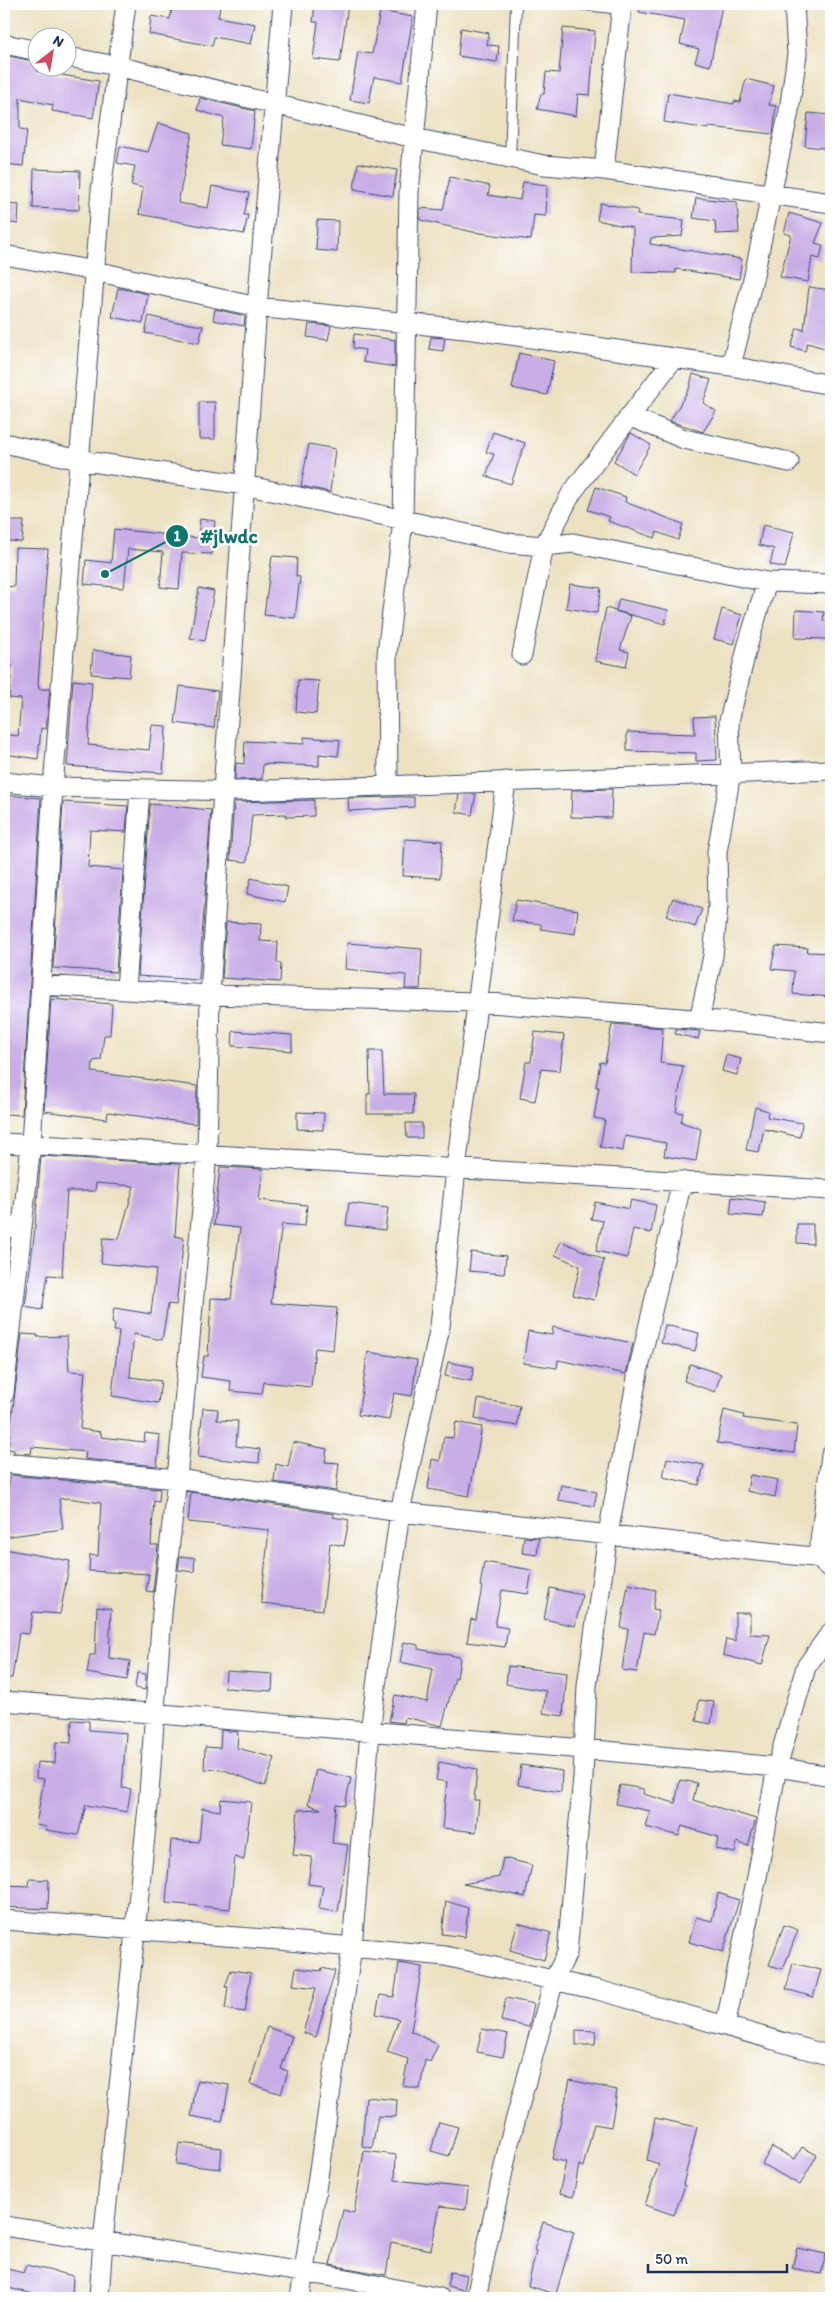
<svg xmlns="http://www.w3.org/2000/svg" width="835" height="2302" font-family="Itim,sans-serif">
<rect width="100%" height="100%" fill="#fff"/>
<filter id="ink" filterUnits="userSpaceOnUse"><feTurbulence type="fractalNoise" baseFrequency=".02" numOctaves="2"/><feDisplacementMap in="SourceGraphic" scale="10" xChannelSelector="R" yChannelSelector="G"/><feConvolveMatrix kernelMatrix="1 2 1 2 8 2 1 2 1" color-interpolation-filters="sRGB"/></filter>
<filter id="wash" filterUnits="userSpaceOnUse"><feTurbulence type="fractalNoise" baseFrequency=".0096" numOctaves="4" result="noise"/><feDisplacementMap in="SourceGraphic" scale="20" xChannelSelector="R" yChannelSelector="G"/><feGaussianBlur stdDeviation="1.12" result="paint"/><feColorMatrix in="noise" values="0 0 0 0 0 0 0 0 0 0 0 0 0 0 0 0 0 1.4 0 .05"/><feComposite in="paint" operator="in"/></filter>
<g filter="url(#wash)">
<rect width="100%" height="100%" fill="#ece2c2"/>
<g id="blocks">
<path fill="#c8ade6" d="M173,4H201L220,7L218,17L255,24L251,44L214,37L212,46L149,34L151,16L170,19Z
M315,4H348L340,62L313,59L318,22H313Z
M640,4H717L722,6L710,66L695,62L699,49L680,44L685,20L639,12Z
M380,11L413,17L402,82L374,77L369,103L350,100L358,52L372,54Z
M461,28L489,33L487,45L499,46L497,62L458,56Z
M563,28L595,31L590,95L578,94L576,116L537,109L541,94H544L546,72L559,73Z
M4,55L38,62L37,71L99,81L93,118L52,111L53,105L20,98V129L27,130L23,166L4,164Z
M746,79L774,86L769,105L776,106L773,134L709,127V129L664,122L668,93L734,104V101L740,102Z
M200,98L255,111L251,149L220,145L224,118L197,110Z
M808,113L831,115V149L805,146Z
M158,123L192,133L178,203L208,208L212,186L249,193L244,215H248L244,234L139,214L143,188L131,185L135,166L117,163L120,146L148,152Z
M358,163L397,170L393,196L354,189Z
M34,169L80,171L79,210L33,208Z
M450,177L490,186L488,195L520,200L523,182L547,185L546,216L534,215L531,240L473,232L420,220V208L443,210Z
M696,198L737,202L739,233L716,234L715,221L693,218Z
M600,203L638,210L637,215L684,220L682,236L651,238L650,244L742,259L739,279L676,269V273L632,272L633,228L597,220Z
M4,204L19,205L18,224L4,222Z
M789,213L823,223L815,243L823,245L820,259L812,257L808,282L780,277L791,235L784,233Z
M317,220L338,221L337,252L316,250Z
M809,287L831,290V350L807,343L805,351L791,347L797,328L804,330Z
M118,288L148,294L143,323L112,317Z
M215,309L245,316L244,326L213,320Z
M149,316L178,323V322L203,326L199,343L145,333Z
M309,324L331,326L328,340L307,337Z
M354,334L395,340V367L363,362L365,350L353,348Z
M431,337L445,338L443,351L429,349Z
M519,353L554,361L547,395L512,388Z
M693,374L711,380L703,403L716,411L703,432L670,421L689,389Z
M199,402H215V439H199Z
M493,432L525,443L511,484L486,476L494,454L486,452Z
M631,433L651,445L634,474L614,461Z
M309,444L335,449L330,492L301,486Z
M596,487L626,497L625,502L683,524L678,540L657,532L655,538L608,521L610,517L588,510Z
M200,519L215,521L212,554L182,553L179,589L160,587L163,552L128,549L124,588L84,584L86,560L111,563L114,529L198,538Z
M9,521H24L22,542L8,541Z
M763,525L794,532L785,568L770,564L774,549L759,545Z
M15,548L48,549L38,684L39,689H50L46,729L41,728L38,759L4,754V734L18,736L21,699L9,698L12,665L4,664V586L14,587Z
M272,556L297,558L296,576L300,577L295,618L264,615Z
M570,584L601,588L597,613L566,608Z
M199,588L214,591L205,641L190,638Z
M619,599L668,610L665,624L616,611Z
M606,608L631,616L620,650L629,652L626,667L595,661Z
M722,609L742,615L734,644L714,639Z
M796,610L824,612L823,621H828V639L795,638Z
M93,650L131,655L129,677L91,674Z
M73,680L92,682L88,745L149,750L152,725L166,726L163,773L67,766Z
M298,680L319,681L316,714L296,712Z
M180,686L218,691L214,728L175,723Z
M715,716L717,760L696,761V753L627,751V732L695,734L694,717Z
M304,737L340,740L338,756L319,754V766L263,764L262,779L235,780L236,763L244,764L245,741L304,744Z
M612,789L611,818L571,817L572,790Z
M459,794H476L472,815L456,812Z
M7,795L41,798L22,1115L4,1114V962L8,896H4V841Z
M399,797H414V807L349,811L348,798Z
M314,800V816L286,817V814L252,815L247,862L230,860L234,802Z
M63,802L128,806L126,832L90,830L88,867L123,870L116,972L53,968Z
M150,804L211,810L199,980L138,976Z
M405,839L442,841L440,878L403,876Z
M251,878L288,887L285,902L247,894Z
M673,898L702,909L695,927L666,916Z
M516,900L578,910L575,934L541,929V924L512,921Z
M226,922L261,924L260,941L278,942L277,963H281L280,982L222,978Z
M347,943L422,949L420,989H405L406,975L345,969Z
M776,946L808,948L807,952L831,953V997L793,994L794,971L771,969Z
M51,999L112,1004L110,1035H104L101,1060L93,1061L92,1072L197,1086L196,1124L108,1112L107,1119L44,1111Z
M612,1024L663,1028L660,1063L683,1066L676,1112L683,1113L681,1122L701,1129L696,1161L664,1156L666,1143L625,1136L623,1151L600,1147L605,1120L594,1118L599,1087H596L600,1062L605,1063Z
M676,1029L700,1031L698,1039L675,1034Z
M233,1031L292,1035V1051L232,1046Z
M535,1032L564,1035L560,1071L541,1069L535,1101L520,1098L526,1062H531Z
M369,1051H382L384,1094H414L413,1114H367V1094H370Z
M726,1055L741,1059L737,1075L722,1071Z
M755,1107L768,1111L767,1117L802,1123L800,1137L764,1129L759,1152L746,1150Z
M297,1112L324,1113L323,1130L297,1129Z
M406,1123H422V1138H407Z
M41,1156L180,1164L175,1236L184,1238L176,1305L168,1304L162,1340L134,1334L130,1374V1377L161,1381L158,1403L112,1396L119,1331H114L115,1324L112,1323L114,1308L151,1314L156,1269L101,1263L103,1238L119,1239L134,1186L96,1183L95,1191H67L62,1276L48,1275L42,1310L25,1307L34,1237Z
M220,1167L263,1169L259,1200L307,1205L305,1226L282,1224L271,1303L337,1308L333,1350L315,1348L311,1387L264,1382L262,1394L230,1391L231,1381L201,1377L204,1356H208L211,1298L231,1299L240,1228L214,1225Z
M732,1197L765,1202L763,1217L730,1214Z
M631,1200L656,1205L651,1233L633,1229L627,1258L596,1251L603,1221L591,1219L595,1202L629,1209Z
M349,1203L388,1208L385,1230L346,1225Z
M797,1224H813V1244L797,1243Z
M561,1241L604,1260L594,1300L573,1295L580,1266L555,1255Z
M471,1252L506,1256L504,1274L469,1271Z
M665,1325L699,1333L695,1351L661,1343Z
M553,1327L633,1343L626,1374L558,1360L557,1368L523,1363L528,1331L552,1335Z
M22,1334L38,1335L37,1337L67,1336L69,1371L85,1372L80,1429L101,1432V1437L144,1442L145,1433L160,1435L157,1466L85,1459L86,1452L32,1447L31,1454L14,1453V1450L8,1449Z
M368,1352L417,1360L412,1396L394,1393L389,1420L358,1415Z
M448,1362L474,1367L471,1381L445,1376Z
M690,1364L721,1374L715,1392L684,1381Z
M478,1399L520,1406L517,1426L475,1419Z
M203,1408L218,1409L217,1420L238,1421L236,1446L260,1449L259,1463L198,1457Z
M724,1410L744,1415L743,1418L797,1425L794,1453L717,1443Z
M456,1422L482,1427L469,1496L428,1489L432,1459L440,1461L444,1437L453,1438Z
M293,1442L327,1449L325,1462L339,1463L336,1491L274,1482L276,1464L288,1467Z
M667,1458L704,1465L699,1485L663,1477Z
M10,1475L160,1489L159,1502L154,1501L151,1545H158L153,1592L146,1591L149,1574L89,1571L90,1555L98,1556L101,1503L68,1498L59,1499L63,1529L4,1537V1515Z
M750,1475L778,1480L775,1497L747,1491Z
M561,1485L597,1492L594,1506L558,1500Z
M191,1492L334,1514L333,1517L349,1520L344,1546L330,1543L323,1610L261,1603L269,1530L188,1522Z
M524,1537L539,1538L537,1555L522,1553Z
M4,1549L70,1561L60,1614L33,1612L29,1634L19,1633L12,1678H4V1610L7,1587H4Z
M180,1556L195,1558L194,1572L178,1570Z
M484,1562L532,1570L528,1594L502,1590L495,1626L508,1628L505,1647L467,1642L471,1619L476,1620L482,1587L480,1586Z
M628,1584L656,1590L653,1609L659,1610L654,1634L644,1632L637,1672L622,1670L628,1629L621,1628Z
M550,1588L582,1595L575,1626L544,1619Z
M97,1607L111,1609L109,1658L130,1661L127,1680L87,1673L90,1655H95Z
M735,1613H750V1634L770,1635L762,1665L723,1655L726,1639L735,1641Z
M404,1642L418,1645V1649L460,1657L457,1678H455L442,1726L405,1717L404,1723L389,1721L395,1695L427,1702L433,1669L400,1662Z
M508,1666L567,1673L563,1716L543,1713L546,1691L506,1684Z
M226,1671L273,1674L272,1691L225,1688Z
M137,1673L146,1674L145,1690L135,1688Z
M699,1700L714,1702L711,1724L696,1721Z
M72,1720L89,1721V1730L126,1733L122,1788L131,1789L127,1812L86,1805L78,1835L46,1830L47,1827L36,1825L44,1779L36,1778L37,1762L55,1763L56,1742L71,1743Z
M221,1730L238,1732L237,1748L275,1758L265,1786L224,1770L204,1769L205,1747L220,1748Z
M439,1762L477,1769L474,1800H479L476,1832L442,1828L447,1782L436,1780Z
M521,1765L562,1771L561,1792L518,1785Z
M316,1770L351,1778L345,1805L336,1804L332,1843L348,1845L338,1912L319,1909L323,1886L308,1884L312,1857L293,1855L298,1810L321,1809L308,1804Z
M680,1780L697,1783L693,1800L756,1819L748,1846L737,1842L735,1853L716,1849L718,1837L682,1826L679,1836L646,1827L650,1811L616,1804L620,1785L644,1789L643,1794L675,1803Z
M221,1799L251,1802L244,1860L235,1857L230,1909L166,1903L171,1840L199,1842L202,1808L220,1811Z
M503,1858L532,1865L525,1897L463,1884L499,1877Z
M30,1879L49,1880L48,1909L4,1907V1885L29,1886Z
M718,1893L739,1900L723,1952L689,1942L696,1917L712,1921Z
M446,1901L468,1908L465,1937L442,1934Z
M518,1923L551,1933L544,1960L510,1950Z
M784,1925L798,1930L783,1969L769,1965Z
M399,1963L422,1967L411,2031L438,2045L430,2062L425,2060L420,2089L403,2086L408,2059L387,2052L399,2019L376,2014L380,1995L394,1997Z
M793,1963L821,1970L813,1997L786,1989Z
M296,1968L321,1971L322,1968L335,1971L316,2037L303,2033L316,1988L293,1985Z
M231,1970L251,1973L245,2012L225,2009L228,1987H225Z
M506,1998L534,2004L529,2027L501,2021Z
M267,2027L292,2036L281,2069L288,2071L281,2094L250,2084Z
M482,2029L508,2034L503,2057L477,2052Z
M576,2030L596,2031L595,2045H576Z
M197,2080L229,2085L222,2122L191,2116Z
M570,2080L617,2090L611,2127L594,2124L583,2167L579,2165L573,2197L559,2194L566,2162L552,2159Z
M366,2097L397,2100L396,2117L378,2116L372,2148L362,2146Z
M655,2118L697,2127L683,2185L685,2186L674,2215L645,2205L659,2164L647,2160Z
M439,2122L458,2127L449,2156L431,2151Z
M179,2143L222,2148L220,2169L176,2164Z
M772,2147L795,2159L802,2147L817,2155L800,2185L762,2164Z
M364,2151L396,2155L395,2180L468,2188L466,2209L440,2206L431,2250L391,2242L386,2275L330,2265L343,2210L354,2213Z
M543,2222L574,2232L556,2294L528,2286L536,2251L534,2250Z
M797,2248L826,2254L821,2274L792,2268Z
M26,2265L73,2276L72,2298H51L4,2287V2268L23,2273Z
M450,2272L467,2275L464,2290L447,2286Z"/>
</g>
</g>
<g filter="url(#ink)">
<use href="#blocks" fill-opacity="0" stroke="#3a4a6d" stroke-width="1"/>
<g fill="none" stroke-linecap="round" stroke-linejoin="round">
<defs>
<path id="lane" d="M578,4L621,9
M510,158L516,4"/>
<path id="street" d="M4,44L38,51
M68,57L117,66L414,138L544,165L604,170L831,203
M604,170L622,4
M4,255L95,271L257,307L474,330L731,366L831,385
M731,366L754,275L789,111L797,54L794,4
M629,416L684,439L789,462
M4,443L79,460L245,485L508,543L544,546L573,543L767,582L831,584
M522,655L544,546L571,494L674,358
M4,782L53,787L240,791L831,770
M388,786L387,654L403,521L409,192L427,4
M41,985L210,995L477,1002L744,1023L831,1033
M126,990L140,789
M699,1020L713,956L718,906L717,852L731,773L729,721L748,644L767,582
M4,1143L831,1190
M4,1227H22
M4,1394L31,1144L53,787L101,190L126,4
M4,1463L177,1479L400,1512L831,1559
M827,1566L818,1557L831,1455
M4,1701L584,1749L777,1767L831,1776
M4,1920L279,1940L445,1956L598,1990L831,2056
M725,2026L757,1877L777,1767L806,1667L831,1632
M4,2226L347,2279L440,2298
M99,2298L103,2241L148,1807L162,1613L177,1479L207,1154L210,995L223,791L257,307L283,4
M300,2298L352,1947L370,1732L385,1618L400,1512L440,1327L456,1168L506,781
M476,2298L509,2143L554,1980L567,1953L583,1777L587,1686L608,1534L638,1372L682,1181"/>
</defs>
<use href="#lane" stroke="#3a4a6d" stroke-width="12"/>
<use href="#street" stroke="#3a4a6d" stroke-width="21"/>
<use href="#lane" stroke="#fff" stroke-width="10"/>
<use href="#street" stroke="#fff" stroke-width="19"/>
</g>
</g>
<path fill="none" stroke="#0f766e" stroke-width="2" d="M105 574L177 536"/>
<g fill="#0f766e" stroke="#fff" stroke-width="2">
<circle cx="105" cy="574" r="5"/>
<circle cx="177" cy="536" r="12"/>
</g>
<g font-size="15" text-anchor="middle" font-weight="bold" fill="#fff">
<text x="177" y="541">1</text>
</g>
<g font-size="20" text-anchor="middle" font-weight="bold" fill="#0f766e" stroke="#fff" stroke-width="5" stroke-linejoin="round" paint-order="stroke">
<text x="229" y="543">#jlwdc</text>
</g>
<rect width="835" height="2302" fill="none" stroke="#fff" stroke-width="20"/>
<g transform="translate(52 52) rotate(31)"><circle r="24" fill="#ffffff" stroke="#a4acbf"/>
<path d="M0-4L9 19L0 12L-9 19Z" fill="#d1495b"/>
<text y="-8" font-size="14" font-weight="bold" text-anchor="middle" fill="#1b2f5e">N</text>
</g>
<path d="M648 2264v8h139v-8" fill="none" stroke="#1b2f5e" stroke-width="2.5"/>
<text x="655" y="2264" font-size="15" fill="#1b2f5e" stroke="#ffffff" stroke-width="4" paint-order="stroke">50 m</text>
</svg>
